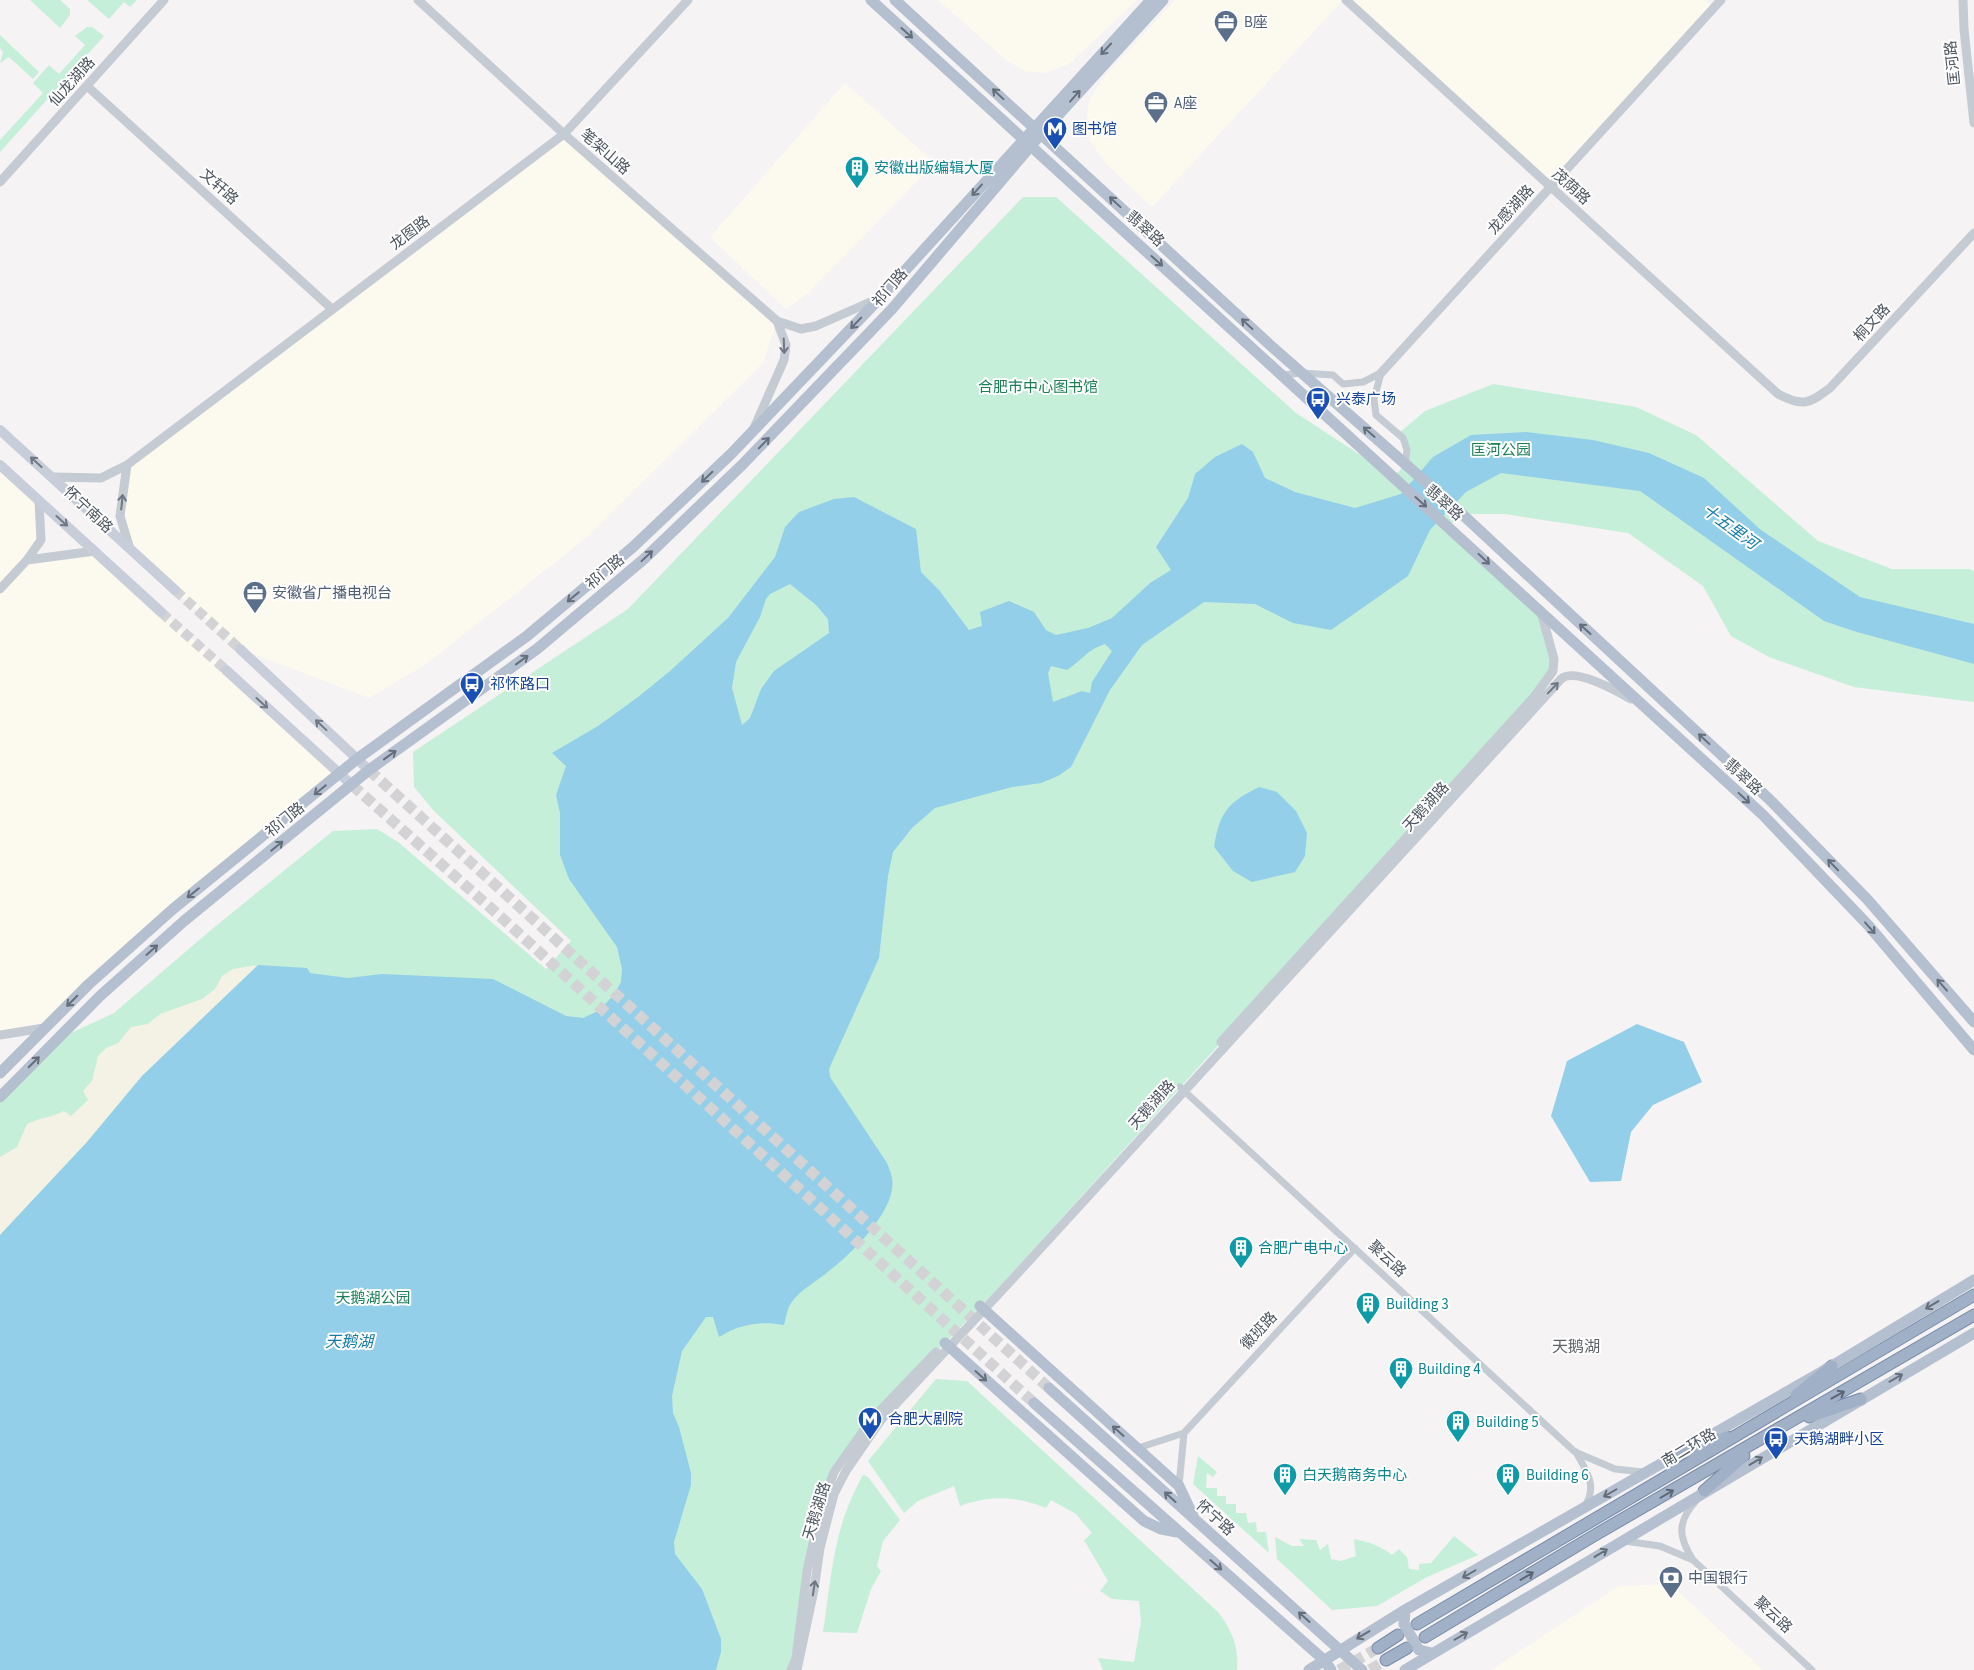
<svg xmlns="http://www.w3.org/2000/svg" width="1974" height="1670" font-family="'Source Sans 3','Noto Sans SC',sans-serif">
<rect width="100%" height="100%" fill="#f5f3f3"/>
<path fill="#fcfaef" d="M938,0H1137L1069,64L1044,73L1024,71L1005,59Z
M1175,0H1343L1152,207L1107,165L1090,141L1086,124L1089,101L1104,77Z
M1346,0H1705L1714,8L1550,187Z
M845,83L935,163L807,294L786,309L710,237Z
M564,134L777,321L763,363L586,538L425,665L369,698L240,649L130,550L122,500L127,465Z
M0,465L39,501L41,540L27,559L95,551L340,774L173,909L44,1028L0,1035Z
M1670,1584L1763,1670H1491L1619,1586Z"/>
<path fill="#c5efd9" d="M30,0H60L70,9V15L60,28Z
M87,0H137L130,7L124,2L109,19Z
M87,27H92L104,36L0,152V140L43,93L33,83L49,65L59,74L85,45L75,36Z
M0,35L39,72L33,79L9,57L0,63L3,52L0,48Z
M1023,197H1056L1296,413L1394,477C1410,460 1410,454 1398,434L1425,411L1493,384L1636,407L1696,435L1818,541L1892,569H1969L1974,571V702L1854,687L1769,657L1731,636L1703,586L1628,533L1505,514H1462L1449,526L1541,612L1553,671L1534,697L1001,1285L871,1420L834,1472L821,1507L791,1670H0V1097L56,1040L114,1013L211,930L333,831L377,829L398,842L546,969L571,941L434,811L414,787L413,752L628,609Z
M936,1379L967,1381L1218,1612C1232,1630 1239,1647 1237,1670H1103L1098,1658L1134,1662L1141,1621L1139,1601L1112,1599L1100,1591L1108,1581L1084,1540L1092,1533L1076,1514L1051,1500L1046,1508C1015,1496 991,1495 960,1506L954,1486L918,1501L904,1513L868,1461Z
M1198,1456L1217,1472L1213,1477L1207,1473L1206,1488H1217V1496H1226V1504H1236V1513H1246L1248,1523L1256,1522L1257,1532H1266L1269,1553L1193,1484Z
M863,1475L868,1477L900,1520L883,1541L877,1566L881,1571L871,1589L857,1633L823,1632C832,1573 833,1529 863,1475Z
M1454,1536L1478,1555L1427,1577L1377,1606L1332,1610L1277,1559L1275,1537L1292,1546H1304L1299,1539L1316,1540L1320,1550L1328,1544L1331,1559L1341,1561L1356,1556L1354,1539C1370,1542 1380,1546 1392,1555L1399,1549L1407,1557L1409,1569L1419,1570V1564L1431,1563Z"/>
<path fill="#f4f1e5" d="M258,965L142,1076L87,1142L0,1235V1157L17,1147L27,1124C39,1118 52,1117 64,1111L71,1116L88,1100L83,1091L92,1081L98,1056L106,1048L118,1043L131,1027L148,1024L160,1014L202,999L215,989L222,976L233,969Z"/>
<path fill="#94cfe9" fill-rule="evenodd" d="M1526,432L1593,440L1649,453L1704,478L1761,530L1860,597L1974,624V664L1857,632L1824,621L1640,491L1501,473L1466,492L1430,530L1408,576L1331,630L1293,623L1255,604L1204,602L1142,645L1110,690L1071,767L1058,776L1041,783L1012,787L935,808L912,828L893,852L888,876L879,958L829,1069L830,1077L887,1163C889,1168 891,1173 892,1178C898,1209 851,1254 829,1271C816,1282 801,1289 791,1303C787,1309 786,1318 784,1325C759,1321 741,1324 719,1337L713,1317H706L682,1351L672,1396L673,1413L679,1427L691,1473V1485L674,1542L675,1554L702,1589L721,1639V1652L716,1670H0V1235L87,1142L142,1076L258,965L307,968L310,973L348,978L382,974L493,979L566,1016L583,1018L598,1011L614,995L621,982L622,969L617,947L569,879L560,855V813L556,795L566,766L552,753L598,726L638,697L670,671L728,618L775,557L785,527L799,512L834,499L854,497L916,529L921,572L939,590L969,630L982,626L980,612L1009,601L1034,612L1046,630L1056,635L1088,628L1112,618L1150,583L1171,570L1156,547L1188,498L1195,474L1215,457L1242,444L1253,452L1265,478L1295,492L1355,508L1401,494L1433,457L1471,435ZM790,584L816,605L828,619L829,633L774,671L761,689L750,718L742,725L732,688L736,662L760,617L766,599L770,594ZM1105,644L1112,651L1092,682L1090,693L1082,691L1053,702L1048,673L1051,666L1067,670C1082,660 1088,649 1105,644Z
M1259,787L1277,792L1296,811L1307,833L1305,856L1295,872L1252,882L1233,871L1214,847C1220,812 1227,803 1259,787Z
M1637,1024L1684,1042L1702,1082L1653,1105L1631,1132L1621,1181L1590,1182L1551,1116L1567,1061Z"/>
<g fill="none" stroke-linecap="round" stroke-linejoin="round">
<path stroke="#d3d3d5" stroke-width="10" stroke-dasharray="10 5" stroke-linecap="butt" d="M175,590L240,649
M161,612L226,670"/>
<path stroke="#d3d3d5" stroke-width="11" stroke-dasharray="11 5.5" stroke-linecap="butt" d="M369,770L1049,1388
M352,785L502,918L1034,1403"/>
<path stroke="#d3d3d5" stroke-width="11" stroke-dasharray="11 5.5" stroke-linecap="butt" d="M1339,1670L1378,1648
M1370,1670L1386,1660"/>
<defs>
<path id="trunk" d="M1796,1395L1832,1366
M1809,1417L1861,1399
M1674,1456L1727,1437
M1704,1491L1744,1456
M1417,1624L1974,1295
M1425,1637L1595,1535L1974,1315
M1378,1648L1398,1635
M1386,1660L1407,1648"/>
</defs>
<use href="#trunk" stroke="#788baa" stroke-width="13"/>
<path stroke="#c4cbd3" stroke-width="7" d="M1283,375L1302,373L1333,375L1343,384L1363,382L1381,373L1374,399L1376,415L1403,438L1407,450L1405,464
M1180,1087L1575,1452L1615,1469L1643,1472
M1138,1448L1184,1433L1355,1248
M1576,1452C1586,1471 1598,1485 1585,1506
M1179,1486L1184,1433
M1624,1541L1660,1546L1693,1560C1679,1538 1676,1523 1696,1501
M1693,1560L1812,1670"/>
<path stroke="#c4cbd3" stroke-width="9" d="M418,0L564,134L777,321
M1346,0L1778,394C1802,407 1809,404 1830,388L1974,233
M1963,0L1964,29L1974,123
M87,86L332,309
M0,182L164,0
M1381,373L1721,0
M754,428L784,360L786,345L777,321L801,329L816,326L877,299
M127,465L564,134L688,0
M52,477L101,478L127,465L120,516L130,549
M39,501L41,540L27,560L95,551
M0,589L27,560
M0,1035L44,1028
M1221,1042L1534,697L1553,671L1554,659L1541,612
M791,1670L796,1658L807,1571L821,1507L834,1472L871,1420L936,1352
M797,1670L814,1590L820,1548L834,1494L846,1471L881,1420L1007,1285L1553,688C1556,685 1560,679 1564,677C1579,670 1617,691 1631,699"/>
<path stroke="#c7ceda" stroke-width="10" d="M0,430L175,590
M0,465L161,612
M240,649L369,770
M226,670L352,785"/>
<path stroke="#b4bfcf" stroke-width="11" d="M871,0L1763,815L1868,925L1974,1050
M895,0L1270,345L1462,514L1769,799L1867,899L1974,1022
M0,1073L89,984L173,909L357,759L527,636L633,547L731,454L880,298L1151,0
M0,1097L100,996L184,921L369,770L537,649L644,559L742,465L892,309L1041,134L1163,0
M980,1306L1179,1486L1194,1518
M945,1343L1144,1521L1161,1529L1177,1532
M1049,1388L1362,1670
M1034,1403L1324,1660L1331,1670
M1405,1610L1404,1624L1419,1650L1432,1653
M1309,1670L1405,1610L1832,1366L1974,1280
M1405,1670L1974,1333"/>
<use href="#trunk" stroke="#a0b0c6" stroke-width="11"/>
</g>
<defs><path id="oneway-shaft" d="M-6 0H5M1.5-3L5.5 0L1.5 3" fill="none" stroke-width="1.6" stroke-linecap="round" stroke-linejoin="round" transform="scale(1.25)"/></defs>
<g stroke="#656f7b">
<use href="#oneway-shaft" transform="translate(907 33) rotate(42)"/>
<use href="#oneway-shaft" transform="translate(1106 49) rotate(133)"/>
<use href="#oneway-shaft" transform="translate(998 94) rotate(-137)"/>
<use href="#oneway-shaft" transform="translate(1075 96) rotate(-48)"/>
<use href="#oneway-shaft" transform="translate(977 190) rotate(132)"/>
<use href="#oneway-shaft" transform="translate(1115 202) rotate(-137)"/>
<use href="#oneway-shaft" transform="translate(1157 261) rotate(42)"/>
<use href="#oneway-shaft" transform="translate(856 323) rotate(134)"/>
<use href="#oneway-shaft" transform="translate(1247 324) rotate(-137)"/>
<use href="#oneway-shaft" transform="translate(1369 432) rotate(-139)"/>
<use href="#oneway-shaft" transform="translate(764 443) rotate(-46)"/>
<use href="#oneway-shaft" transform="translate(707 477) rotate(136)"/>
<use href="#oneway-shaft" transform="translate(1421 502) rotate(42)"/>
<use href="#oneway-shaft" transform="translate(647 556) rotate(-43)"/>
<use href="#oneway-shaft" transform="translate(1484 559) rotate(43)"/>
<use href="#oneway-shaft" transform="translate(573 597) rotate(140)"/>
<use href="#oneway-shaft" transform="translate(1585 629) rotate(-138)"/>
<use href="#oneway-shaft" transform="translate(522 660) rotate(-36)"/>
<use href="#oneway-shaft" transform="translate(1704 739) rotate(-137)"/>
<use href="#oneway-shaft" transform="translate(390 755) rotate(-36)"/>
<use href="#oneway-shaft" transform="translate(320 790) rotate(141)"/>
<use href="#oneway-shaft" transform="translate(1744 798) rotate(43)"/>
<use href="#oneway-shaft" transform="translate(277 846) rotate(-39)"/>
<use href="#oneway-shaft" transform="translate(1833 865) rotate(-134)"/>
<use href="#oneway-shaft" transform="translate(193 893) rotate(141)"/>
<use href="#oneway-shaft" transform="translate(1870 928) rotate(48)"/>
<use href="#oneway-shaft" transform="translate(152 950) rotate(-42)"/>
<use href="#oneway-shaft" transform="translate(1942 985) rotate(-131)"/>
<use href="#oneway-shaft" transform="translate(72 1001) rotate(135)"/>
<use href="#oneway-shaft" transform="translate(34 1062) rotate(-45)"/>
<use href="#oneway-shaft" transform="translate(1932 1305) rotate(149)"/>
<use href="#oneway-shaft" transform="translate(981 1376) rotate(42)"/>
<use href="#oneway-shaft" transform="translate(1896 1378) rotate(-30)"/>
<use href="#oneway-shaft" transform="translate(1118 1431) rotate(-138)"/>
<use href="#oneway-shaft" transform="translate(1756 1461) rotate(-31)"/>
<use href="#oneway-shaft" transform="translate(1610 1493) rotate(150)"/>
<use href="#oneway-shaft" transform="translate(1170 1497) rotate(-138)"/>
<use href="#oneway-shaft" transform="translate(1601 1553) rotate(-31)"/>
<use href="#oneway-shaft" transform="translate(1216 1565) rotate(41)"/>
<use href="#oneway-shaft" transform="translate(1469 1574) rotate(150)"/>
<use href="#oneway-shaft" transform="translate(1304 1617) rotate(-138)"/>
<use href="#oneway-shaft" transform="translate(1363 1635) rotate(149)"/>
<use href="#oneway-shaft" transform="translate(1461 1636) rotate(-30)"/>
</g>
<g stroke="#6f7882">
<use href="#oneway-shaft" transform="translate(784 346) rotate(88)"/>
<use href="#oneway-shaft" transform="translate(122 502) rotate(-84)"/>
<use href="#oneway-shaft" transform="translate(1553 688) rotate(-46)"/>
<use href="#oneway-shaft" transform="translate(814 1588) rotate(-81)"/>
</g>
<g stroke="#707984">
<use href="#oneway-shaft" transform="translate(36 462) rotate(-138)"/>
<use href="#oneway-shaft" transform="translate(62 521) rotate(42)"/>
<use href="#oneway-shaft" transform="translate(262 703) rotate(42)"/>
<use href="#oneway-shaft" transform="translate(321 725) rotate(-137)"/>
</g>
<g stroke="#5c6674">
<use href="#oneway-shaft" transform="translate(1838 1395) rotate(-29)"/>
<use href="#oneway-shaft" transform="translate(1667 1494) rotate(-30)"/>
<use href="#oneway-shaft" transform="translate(1527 1576) rotate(-31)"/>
</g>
<defs>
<symbol id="office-pin" viewBox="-11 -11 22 30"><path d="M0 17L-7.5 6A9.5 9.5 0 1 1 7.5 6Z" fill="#5c6f8a" stroke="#fff"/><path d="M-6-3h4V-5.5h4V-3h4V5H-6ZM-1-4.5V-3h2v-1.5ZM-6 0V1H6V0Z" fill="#fff"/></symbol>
<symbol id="metro-pin" viewBox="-11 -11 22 30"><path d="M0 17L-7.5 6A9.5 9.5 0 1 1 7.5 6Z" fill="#1a4fb4" stroke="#fff"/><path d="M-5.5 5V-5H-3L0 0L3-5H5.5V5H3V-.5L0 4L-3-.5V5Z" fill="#fff"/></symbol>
<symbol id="building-pin" viewBox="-11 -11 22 30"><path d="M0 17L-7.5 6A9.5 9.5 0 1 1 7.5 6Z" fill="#0f9aa8" stroke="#fff"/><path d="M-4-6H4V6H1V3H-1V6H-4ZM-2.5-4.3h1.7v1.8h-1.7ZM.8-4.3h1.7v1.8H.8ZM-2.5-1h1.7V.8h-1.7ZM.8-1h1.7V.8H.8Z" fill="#fff"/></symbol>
<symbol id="bus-pin" viewBox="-11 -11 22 30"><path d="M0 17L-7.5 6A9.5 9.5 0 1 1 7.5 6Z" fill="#1a4fb4" stroke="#fff"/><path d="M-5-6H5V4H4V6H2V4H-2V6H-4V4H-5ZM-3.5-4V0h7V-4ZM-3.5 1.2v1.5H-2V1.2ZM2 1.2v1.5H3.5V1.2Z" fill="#fff"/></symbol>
<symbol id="bank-pin" viewBox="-11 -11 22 30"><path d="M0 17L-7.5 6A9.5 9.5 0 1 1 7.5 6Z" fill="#5c6f8a" stroke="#fff"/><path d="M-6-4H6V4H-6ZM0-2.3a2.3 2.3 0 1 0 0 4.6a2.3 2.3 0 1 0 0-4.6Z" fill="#fff"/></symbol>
</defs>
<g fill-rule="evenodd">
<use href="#office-pin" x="1212" y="8" width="28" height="38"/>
<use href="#office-pin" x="1142" y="89" width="28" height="38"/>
<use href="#metro-pin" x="1041" y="115" width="28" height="38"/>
<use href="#building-pin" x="843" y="154" width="28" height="38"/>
<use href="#bus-pin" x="1304" y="385" width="28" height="38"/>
<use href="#office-pin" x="241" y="579" width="28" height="38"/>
<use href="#bus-pin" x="458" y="670" width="28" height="38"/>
<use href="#building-pin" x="1227" y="1234" width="28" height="38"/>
<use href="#building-pin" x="1354" y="1290" width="28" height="38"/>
<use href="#building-pin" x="1387" y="1355" width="28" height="38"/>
<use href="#metro-pin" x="856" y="1405" width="28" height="38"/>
<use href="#building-pin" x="1444" y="1408" width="28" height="38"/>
<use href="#bus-pin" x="1762" y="1425" width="28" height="38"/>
<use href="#building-pin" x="1271" y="1461" width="28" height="38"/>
<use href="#building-pin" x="1494" y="1461" width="28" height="38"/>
<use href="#bank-pin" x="1657" y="1564" width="28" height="38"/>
</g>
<g text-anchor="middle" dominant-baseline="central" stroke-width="4" stroke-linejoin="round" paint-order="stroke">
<g font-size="15" fill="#4e5e75" stroke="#fff" text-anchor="start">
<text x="1244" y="22">B座</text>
<text x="1174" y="103">A座</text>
<text x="272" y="593">安徽省广播电视台</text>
<text x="1688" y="1578">中国银行</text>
</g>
<g font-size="15" fill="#4b545f" stroke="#fff">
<text transform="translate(1953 63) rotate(-96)">匡河路</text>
<text transform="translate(72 82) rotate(-48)">仙龙湖路</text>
<text transform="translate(605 152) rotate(41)">笔架山路</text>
<text transform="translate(219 187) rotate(42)">文轩路</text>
<text transform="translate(1571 187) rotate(42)">茂荫路</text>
<text transform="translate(1511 210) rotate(-48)">龙感湖路</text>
<text transform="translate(1145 229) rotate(42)">翡翠路</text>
<text transform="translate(410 233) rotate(-37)">龙图路</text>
<text transform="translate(890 288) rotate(-49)">祁门路</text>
<text transform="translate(1872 323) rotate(-47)">桐文路</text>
<text transform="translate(1444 503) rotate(42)">翡翠路</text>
<text transform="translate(88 510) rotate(43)">怀宁南路</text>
<text transform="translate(605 572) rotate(-40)">祁门路</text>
<text transform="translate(1743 777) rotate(43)">翡翠路</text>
<text transform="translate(1426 807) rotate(-48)">天鹅湖路</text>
<text transform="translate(285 820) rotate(-39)">祁门路</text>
<text transform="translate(1152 1105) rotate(-48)">天鹅湖路</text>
<text transform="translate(1387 1259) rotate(43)">聚云路</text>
<text transform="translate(1259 1331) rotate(-47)">徽班路</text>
<text transform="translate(1689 1448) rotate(-31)">南二环路</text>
<text transform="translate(817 1511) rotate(-73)">天鹅湖路</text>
<text transform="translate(1215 1518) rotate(42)">怀宁路</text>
<text transform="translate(1773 1615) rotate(43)">聚云路</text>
</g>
<g font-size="15" fill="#164399" stroke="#fff" text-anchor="start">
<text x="1072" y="129">图书馆</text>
<text x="1336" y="399">兴泰广场</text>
<text x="490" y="684">祁怀路口</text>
<text x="888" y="1419">合肥大剧院</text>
<text x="1794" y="1439">天鹅湖畔小区</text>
</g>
<g font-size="15" fill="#0d838f" stroke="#fff" text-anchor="start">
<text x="874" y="168">安徽出版编辑大厦</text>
<text x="1258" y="1248">合肥广电中心</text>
<text x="1386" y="1304">Building 3</text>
<text x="1418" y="1369">Building 4</text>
<text x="1476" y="1422">Building 5</text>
<text x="1302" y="1475">白天鹅商务中心</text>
<text x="1526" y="1475">Building 6</text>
</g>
<g font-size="15" fill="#1c8057" stroke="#fff">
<text x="1038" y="387">合肥市中心图书馆</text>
<text x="1501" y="450">匡河公园</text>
<text x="373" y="1298">天鹅湖公园</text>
</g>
<g font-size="16" font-style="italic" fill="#137caa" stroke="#fff">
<text transform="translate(1730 527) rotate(36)">十五里河</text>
<text x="349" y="1342">天鹅湖</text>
</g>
<g font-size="16" fill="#5f6267" stroke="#fff">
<text x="1576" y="1347">天鹅湖</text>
</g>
</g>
</svg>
